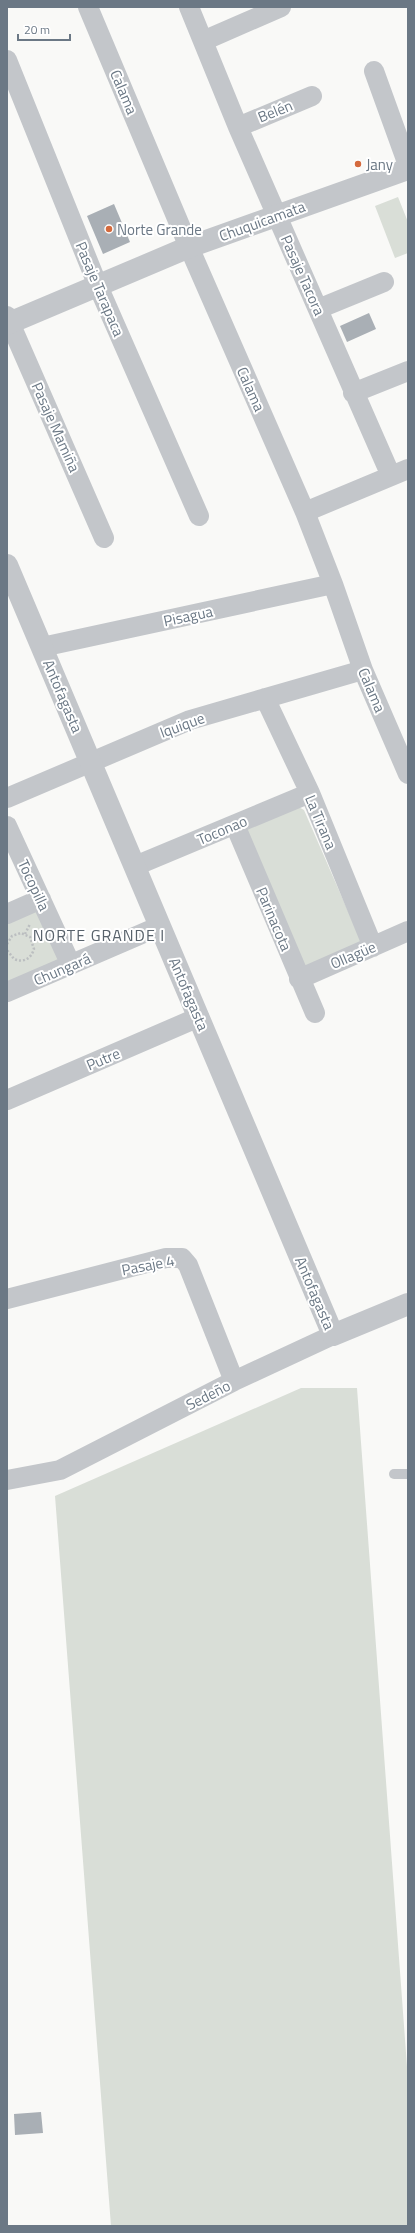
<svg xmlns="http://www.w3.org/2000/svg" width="415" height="2233" font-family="'Titillium Web',sans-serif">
<rect width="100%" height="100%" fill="#f9f9f7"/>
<path fill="#d9ded7" d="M398,197L408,222V253L395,258L375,206Z
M295,805L304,810L361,941L353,947L307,967L297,962L245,836L247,827Z
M35,908L60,962L7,986V920Z
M301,1388H357L408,2080V2226H111L55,1496Z"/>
<path fill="#a9afb5" d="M114,204L130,242L103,254L87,216Z
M369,313L376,329L347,342L340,326Z
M41,2112L43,2133L15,2135L14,2114Z"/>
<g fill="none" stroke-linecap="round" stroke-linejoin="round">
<path stroke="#bbbec0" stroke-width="2.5" stroke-dasharray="2 2" stroke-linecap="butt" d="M25,934L30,924
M7,944L12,936L21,933L30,937L34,949C31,959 23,963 14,959L7,950"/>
<path stroke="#c3c6ca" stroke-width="10" d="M394,1474H408"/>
<path stroke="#c3c6ca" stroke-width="20" d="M88,7L189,247L305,512L333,584L363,670L408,774
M189,7L238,127L391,476
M203,41L281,7
M7,60L98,286L199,516
M374,71L408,165
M238,127L312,96
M318,309L384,282
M7,316L104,538
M353,393L408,371
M305,512L408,469
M42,647L333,584
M265,698L310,793L373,947
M7,798L190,720L363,670
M235,825L315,1013
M7,826L71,965
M135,866L310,793
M7,914L41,899
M299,979L408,931
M7,992L160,926
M7,1100L199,1017
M7,1299L166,1258H182L188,1265L234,1381
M7,1480L60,1470L234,1381L333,1335"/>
<path stroke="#c3c6ca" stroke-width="22" d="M7,324L189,247L408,169
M7,565L333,1335L408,1304"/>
</g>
<g fill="#d46a3d" stroke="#fff" stroke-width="1.5">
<circle cx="358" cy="164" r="4"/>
<circle cx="109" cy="229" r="4"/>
</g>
<g text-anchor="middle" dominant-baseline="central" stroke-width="4" stroke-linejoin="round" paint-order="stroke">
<g font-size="15" fill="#6b7885" stroke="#fff">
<text transform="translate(124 92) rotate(67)">Calama</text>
<text transform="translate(275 111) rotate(-22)">Belén</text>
<text transform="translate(262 221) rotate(-20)">Chuquicamata</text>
<text transform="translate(303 275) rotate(66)">Pasaje Tacora</text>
<text transform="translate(100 289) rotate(67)">Pasaje Tarapaca</text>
<text transform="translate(251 389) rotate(66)">Calama</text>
<text transform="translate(56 427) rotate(66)">Pasaje Mamiña</text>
<text transform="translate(188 616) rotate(-12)">Pisagua</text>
<text transform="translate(372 690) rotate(67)">Calama</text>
<text transform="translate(63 696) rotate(67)">Antofagasta</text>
<text transform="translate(182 725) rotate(-20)">Iquique</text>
<text transform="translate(321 822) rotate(67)">La Tirana</text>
<text transform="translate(222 830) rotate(-23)">Toconao</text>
<text transform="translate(34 885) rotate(65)">Tocopilla</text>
<text transform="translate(274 919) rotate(67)">Parinacota</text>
<text transform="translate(353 955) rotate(-23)">Ollagüe</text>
<text transform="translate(62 969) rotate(-23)">Chungará</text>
<text transform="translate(189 994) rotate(67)">Antofagasta</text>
<text transform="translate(103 1059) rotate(-23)">Putre</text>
<text transform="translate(148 1265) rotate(-11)">Pasaje 4</text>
<text transform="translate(315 1293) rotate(67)">Antofagasta</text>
<text transform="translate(208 1395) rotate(-27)">Sedeño</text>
</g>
<g font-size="15" fill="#6b7885" stroke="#fff" text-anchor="start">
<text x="366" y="164">Jany</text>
<text x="117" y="229">Norte Grande</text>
</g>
<g font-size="16" letter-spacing="1" fill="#58626b" stroke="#fff">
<text x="99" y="935">NORTE GRANDE I</text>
</g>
</g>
<rect width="415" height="2233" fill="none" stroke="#6b7885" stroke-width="16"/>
<path d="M18 34v6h52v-6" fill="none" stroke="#6b7885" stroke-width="2"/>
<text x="24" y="34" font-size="12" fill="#6b7885" stroke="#ffffff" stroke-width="3" paint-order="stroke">20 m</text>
</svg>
